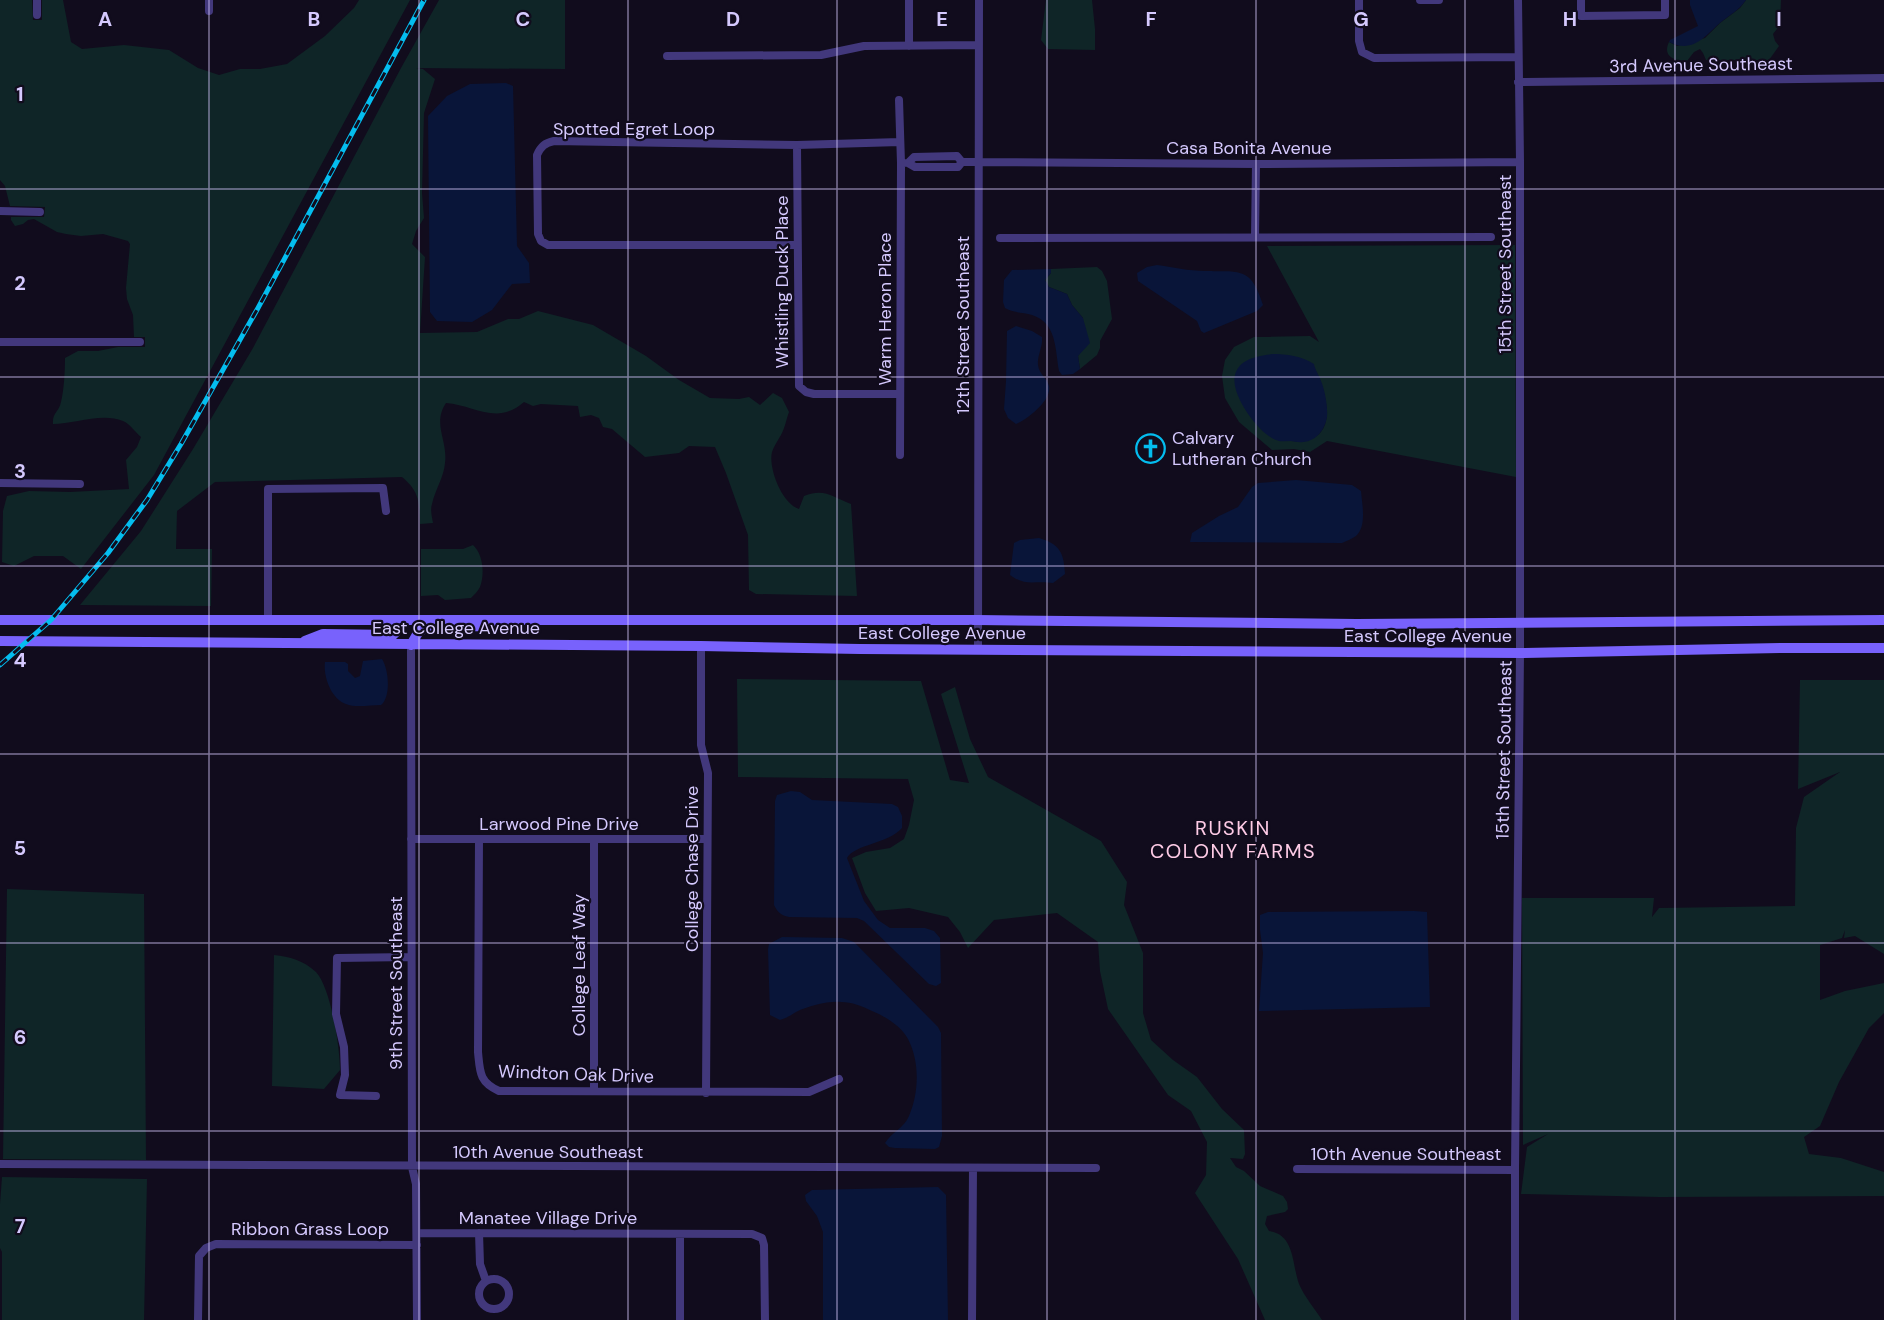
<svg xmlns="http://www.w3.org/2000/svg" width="1884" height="1320" font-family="'DM Sans',sans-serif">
<rect width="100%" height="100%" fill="#110c1d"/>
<path fill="#0f2527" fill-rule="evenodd" d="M0,0H32L33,20H42V0H63L71,42L82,49L124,45L169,50L198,68L219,75L240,69H260L287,64L325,36L354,8L359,0H410L154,475L81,569L63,556H34L14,566L2,562L3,511L7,496L29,491L70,492L129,489L126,460L137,447L141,437C135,432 130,424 123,421C102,412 74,424 53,424C52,413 59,412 61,402C64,390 65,371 65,358L78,351H98L118,347H145V337H134L133,315L127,299L126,288L130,244L128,241L103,234L81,236L66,234L57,232L34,219L28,220L23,224L15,226L11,220V217H44L45,207L10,206L5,186L0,180Z
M439,0H565V69L416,68L423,69L435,79L424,113L422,193L424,218L416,231L412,244L425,257L420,333L477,332L508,319H519L538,311L593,325L646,356L679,380L710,398L739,399L749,397L760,405L773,393L782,398L789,412C786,420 785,428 781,435C778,440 774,446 772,452C768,468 782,504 799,509L804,496C825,488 832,497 851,504L857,596L756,594L749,590L748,535L726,473L715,447L689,446L679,453L645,457L612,429L603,427L599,418L591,415L580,417L578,406L541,404L533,406L524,402C497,426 474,405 446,403C432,424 448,440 445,463C444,477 435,490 432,504C430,510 432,517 433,523L420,524C419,502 420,492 402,477L215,482L177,511L176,549H212L211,606L80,605L141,531L193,449L253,348L401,68Z
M1046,0H1092L1095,29V50L1048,49L1041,40Z
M1746,0H1781L1780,25L1773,34L1775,41L1779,46L1769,60H1706L1703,53L1700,49L1694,52L1687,61C1675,61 1662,57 1669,42L1677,46L1705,38L1720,23L1740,8Z
M1515,245L1516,477L1327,441L1310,452L1294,449L1272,450L1239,422L1225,398L1222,376L1225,360L1234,347L1254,337L1310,336L1319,342L1267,246ZM1314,367C1329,396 1340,445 1292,441Z
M1097,267L1102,271L1107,281L1112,319L1100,341V348L1097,355L1080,369L1078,356L1082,350L1083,318L1072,305L1067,294L1049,287L1045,280L1051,273V269Z
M473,545C483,554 485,574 480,587C478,591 474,595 471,598L445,600L438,595L421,596V549H463Z
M737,679L921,681L950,780L969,783L941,694L955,687L970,739L988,777L1101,841L1127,882L1124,905L1143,953V1013L1151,1040L1173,1060L1197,1077L1222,1109L1244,1130L1245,1154L1243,1159L1230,1158L1236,1167L1244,1171L1260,1186L1283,1196L1287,1202L1288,1209L1285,1212L1267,1216L1265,1224L1269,1231C1295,1234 1292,1265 1299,1284C1304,1296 1315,1309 1322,1320H1265L1238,1259L1195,1193L1206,1175L1207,1142L1191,1111L1168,1095L1108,1009L1100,971L1098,942L1057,913L994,920L968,948L960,932L948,917L909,908L876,911L865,893L852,858L866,852L890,848L904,839L909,825L914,800L908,779L738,777Z
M1800,680H1884V954L1855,936L1844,938L1845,930L1842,938L1820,945V1000L1845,991L1884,983V1013L1869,1028L1839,1082L1820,1126L1804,1137L1809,1154L1841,1158L1884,1172V1196L1660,1197L1521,1194L1527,1147L1548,1134L1523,1145L1522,898H1654L1652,917L1659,908L1795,906L1796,828L1804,797L1840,772L1798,789Z
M7,889L144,894L146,1160L3,1159Z
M274,955C290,957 303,960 316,972C331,988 340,1048 340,1070L324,1089L272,1086Z
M2,1177L147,1179L144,1320H2V1252L0,1248V1204Z"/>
<path fill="#091539" d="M1690,0H1746C1739,10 1730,15 1721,22C1705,36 1693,54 1669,42L1670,40L1698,26L1690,5Z
M506,83L513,86L517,246L529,263L530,283L512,284L492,310L472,322L437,321L430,312L428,116L447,96L470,84Z
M1157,265C1172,267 1189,271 1205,271C1239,272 1251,266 1263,305L1257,311L1204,333L1201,331L1197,321L1138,281L1137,273L1147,267Z
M1051,269V273L1045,280L1049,287L1067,294L1072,305L1083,318L1090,343L1078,356L1080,369L1073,374L1062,375L1059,371C1055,349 1057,323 1032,315C1023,312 1013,313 1005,308L1003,302L1004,280L1012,270Z
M1016,326L1032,331L1042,337C1043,347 1037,356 1038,365C1039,374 1047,378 1049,386C1052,400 1028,419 1016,424L1008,418L1004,409L1006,381L1007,331Z
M1272,354C1287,354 1301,356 1314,364C1315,370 1319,375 1321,381C1325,390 1328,408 1327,417C1325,429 1317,441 1303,442C1299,443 1294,441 1290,441C1285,441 1280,442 1276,440C1258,433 1227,391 1236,372C1242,358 1259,356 1272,354Z
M1296,480L1352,485L1361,491C1362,504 1367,526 1356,536C1352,539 1346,541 1342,543L1190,542L1192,533L1219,516L1238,507L1252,487L1258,483Z
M1039,538C1060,544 1064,553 1065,574L1053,583C1034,580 1026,587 1010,575L1014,543L1020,540Z
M382,659C389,670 391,697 381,705C371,705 355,708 346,704C331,699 323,676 325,662H345L348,664V671L355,678L360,676L363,661Z
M791,791L800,792L812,800L892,804L898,807L902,816V828C888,844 855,844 847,858L864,901L878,920L890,928H925L934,931L940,938L941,983L936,986L929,984L864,921L857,918L789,917C781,915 778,913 774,905L775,801L777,795Z
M1414,911L1427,912L1430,1007L1259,1011L1263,953L1260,930V915L1268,912Z
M782,937L842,938L854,942L938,1027L941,1033L942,1136L939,1147L935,1149L895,1148L889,1147L885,1143C892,1132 904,1128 909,1116C919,1093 920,1062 908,1039C902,1027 885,1016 872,1011C862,1006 852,1002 841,1002C827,1001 809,1006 796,1012C790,1016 786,1018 780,1020L770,1015L768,949L769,944Z
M938,1187L946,1195L948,1320H823V1232L817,1216L806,1201L805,1195L812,1190Z"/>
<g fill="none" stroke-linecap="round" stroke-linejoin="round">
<path stroke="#42387c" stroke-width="8" d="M37,0V15
M1359,0V41L1362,52L1374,58L1518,57
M1420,0H1439
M1581,0V16L1665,15V0
M209,11V0
M909,46V0
M667,56L821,55L864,46L979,45
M1518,82L1884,78
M899,100L901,163H904
M797,145L799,386L806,392L814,394H900
M962,162L957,156L914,157L908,163L915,167H958L962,162H978L1256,164L1520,162
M0,211L40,212
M1255,237L1256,164
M1000,238L1491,237
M797,245H548L541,241L538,234L537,155C541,146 545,143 554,141L797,145L900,142
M0,342H140
M900,455L901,163
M0,483L80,484
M268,621V489L383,488L386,511
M411,645L412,1167L416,1184L417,1320
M701,646V745L708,773L706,1093
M978,650L979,0
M411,839H707
M479,839L478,1052C480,1072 479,1082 499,1091L809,1092L839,1079
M594,1091V839
M376,1096L340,1095L345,1075L344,1047L336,1014L337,958L411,957
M0,1164L1096,1168
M1297,1169L1515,1170
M417,1233L752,1234L762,1238L764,1245L765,1320
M479,1233L480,1264L486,1281
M680,1234V1320
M479 1294a15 15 0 1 1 30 0a15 15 0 1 1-30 0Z
M198,1320L199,1256L206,1248L216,1244L417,1245
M972,1320L973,1168
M1515,1320V1170L1520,653V162L1518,0"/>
<path stroke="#7862fc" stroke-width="10" d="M0,620H977L1357,624L1884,620
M0,641L701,646L860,649L1520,653L1780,648H1884
M305,641L323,634L393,635L396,632L383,620
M411,645L419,631C443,621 477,630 504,624"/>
<defs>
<path id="rail" d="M0,665L51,620L108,553L147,500L181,444L258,308L424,0"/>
</defs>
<use href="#rail" stroke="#04bdef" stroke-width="5"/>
<use href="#rail" stroke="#110c1d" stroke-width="3" stroke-dasharray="9" stroke-linecap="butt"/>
</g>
<path fill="none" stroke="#d5c9fe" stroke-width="1.5" stroke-opacity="0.55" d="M209,0V1320M419,0V1320M628,0V1320M837,0V1320M1047,0V1320M1256,0V1320M1465,0V1320M1675,0V1320M0,189H1884M0,377H1884M0,566H1884M0,754H1884M0,943H1884M0,1131H1884"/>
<defs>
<symbol id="church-ring" viewBox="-11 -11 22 22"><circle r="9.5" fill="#110c1d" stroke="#04bdef" stroke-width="1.5"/><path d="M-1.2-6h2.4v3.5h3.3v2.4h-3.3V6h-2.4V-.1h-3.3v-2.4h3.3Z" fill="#04bdef"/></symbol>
</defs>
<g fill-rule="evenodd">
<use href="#church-ring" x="1134" y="432" width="33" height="33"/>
</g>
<g text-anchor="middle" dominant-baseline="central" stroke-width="4.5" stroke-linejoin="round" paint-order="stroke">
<g font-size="18" fill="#d5c9fe" stroke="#110c1d">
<text transform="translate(1701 65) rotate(-1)">3rd Avenue Southeast</text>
<text x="634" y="129">Spotted Egret Loop</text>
<text x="1249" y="148">Casa Bonita Avenue</text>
<text transform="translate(1505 264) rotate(-90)">15th Street Southeast</text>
<text transform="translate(782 282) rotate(-90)">Whistling Duck Place</text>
<text transform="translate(885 309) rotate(-90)">Warm Heron Place</text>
<text transform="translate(963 325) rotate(-90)">12th Street Southeast</text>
<text x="456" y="628">East College Avenue</text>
<text x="942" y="633">East College Avenue</text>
<text x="1428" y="636">East College Avenue</text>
<text transform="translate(1504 750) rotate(-89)">15th Street Southeast</text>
<text x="559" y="824">Larwood Pine Drive</text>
<text transform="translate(692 869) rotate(-90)">College Chase Drive</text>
<text transform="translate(579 965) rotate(-90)">College Leaf Way</text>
<text transform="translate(396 983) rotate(-90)">9th Street Southeast</text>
<text transform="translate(576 1074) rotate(2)">Windton Oak Drive</text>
<text x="548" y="1152">10th Avenue Southeast</text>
<text x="1406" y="1154">10th Avenue Southeast</text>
<text x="548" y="1218">Manatee Village Drive</text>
<text x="310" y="1229">Ribbon Grass Loop</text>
</g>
<g font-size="18" fill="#d5c9fe" stroke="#110c1d" text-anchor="start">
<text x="1172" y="438">Calvary<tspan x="1172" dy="21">Lutheran Church</tspan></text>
</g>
<g font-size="20" letter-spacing="1.5" fill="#fecbe6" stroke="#110c1d">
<text x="1233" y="828">RUSKIN<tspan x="1233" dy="23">COLONY FARMS</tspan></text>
</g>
</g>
<g font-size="20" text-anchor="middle" font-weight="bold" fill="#d5c9fe" stroke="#110c1d" stroke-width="4.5" stroke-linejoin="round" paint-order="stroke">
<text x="105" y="26">A</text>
<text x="314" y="26">B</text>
<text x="523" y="26">C</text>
<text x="733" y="26">D</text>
<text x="942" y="26">E</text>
<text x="1151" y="26">F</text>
<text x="1361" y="26">G</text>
<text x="1570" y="26">H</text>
<text x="1779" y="26">I</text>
<text x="20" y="101">1</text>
<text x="20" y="290">2</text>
<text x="20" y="478">3</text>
<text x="20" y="667">4</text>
<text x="20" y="855">5</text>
<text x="20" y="1044">6</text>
<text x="20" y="1233">7</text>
</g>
</svg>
